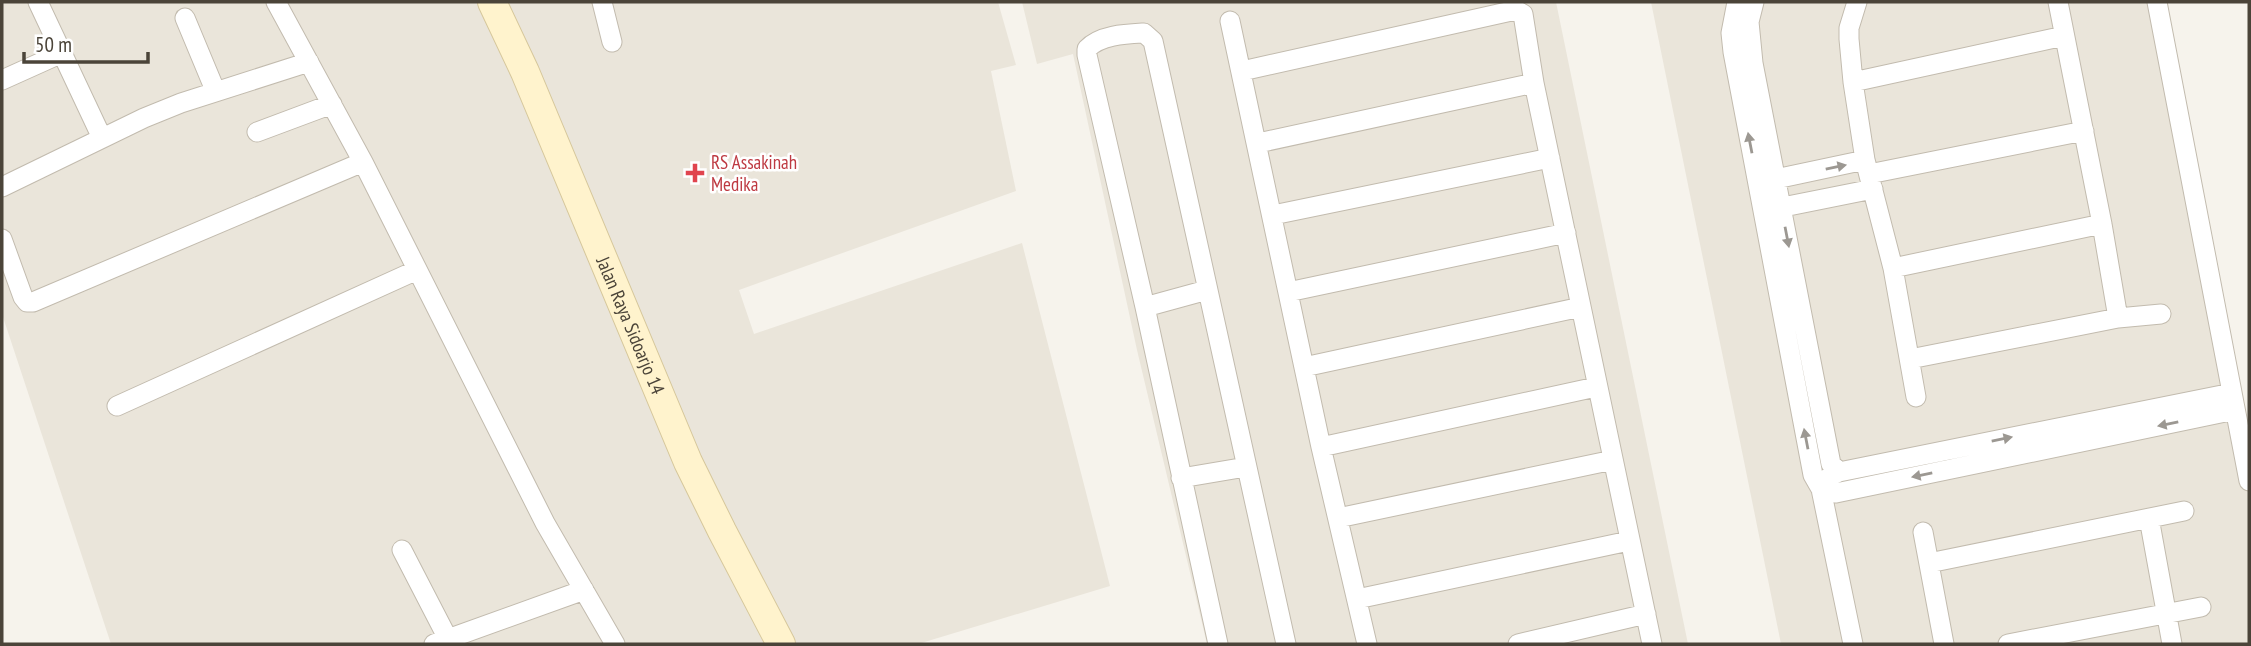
<svg xmlns="http://www.w3.org/2000/svg" width="2251" height="646" font-family="'PT Sans Narrow',sans-serif">
<rect width="100%" height="100%" fill="#f6f3ec"/>
<path fill="#eae5da" d="M2,2H998L1016,65L991,71L1016,191L739,290L754,334L1022,243L1110,586L918,644H111L2,314Z
M1022,2H1556L1688,644H1207L1137,350L1073,54L1037,64Z
M1651,2H2166L2249,443V644H1781Z"/>
<g fill="none" stroke-linecap="round" stroke-linejoin="round">
<defs>
<path id="street" d="M38,2L102,138
M276,2L363,162L545,523L615,644
M602,2L612,42
M1737,2L1731,33L1733,52L1813,475L1821,489L1836,493L2235,410
M1754,2L1749,22L1753,63L1831,464L1839,472
M1857,2L1849,28V39L1853,82L1865,160L1893,268L1916,397
M2157,2L2249,481
M185,18L215,90
M1230,21L1321,447L1367,644
M1242,71L1516,10L1523,14L1534,83L1652,644
M2,80L62,53
M1853,82L2064,36
M257,132L332,104
M1258,143L1534,83
M1869,174L2084,131
M1762,182L1865,160
M2,187L144,118L181,103L309,62
M1768,210L1873,189
M1273,215L1550,158
M2,239L23,297L27,302H33L363,162
M1893,268L2102,224
M1288,292L1566,233
M1145,307L1207,290
M2118,318L2161,314
M1910,359L2118,318L2102,224L2058,2
M1304,367L1581,307
M117,406L417,270
M1321,447L1596,387
M1181,478L1246,467
M1338,518L1613,460
M2149,518L2172,644
M1923,532L1944,644
M402,550L448,639
M1929,563L2184,511
M1357,599L1629,541
M434,644L584,590
M1218,644L1145,307L1087,55V49C1100,35 1126,34 1144,33L1153,41L1286,644
M1518,644L1646,614
M1853,644L1821,489L1830,476L1839,472L2232,393
M2008,644L2201,607"/>
<g id="secondary">
<path id="s1" d="M492,2L525,72L688,462L722,531L781,644"/>
</g>
</defs>
<use href="#street" stroke="#c2bbae" stroke-width="21"/>
<use href="#secondary" stroke="#d6c79b" stroke-width="30"/>
<use href="#street" stroke="#fff" stroke-width="19"/>
<use href="#secondary" stroke="#fff3cd" stroke-width="28"/>
</g>
<defs><path id="oneway-solid" d="M-6-.8H1V-3.2L6.5 0L1 3.2V.8H-6Z" transform="scale(1.75)"/></defs>
<g fill="#9c9892">
<use href="#oneway-solid" transform="translate(1750 143) rotate(-101)"/>
<use href="#oneway-solid" transform="translate(1836 167) rotate(-12)"/>
<use href="#oneway-solid" transform="translate(1787 237) rotate(79)"/>
<use href="#oneway-solid" transform="translate(2168 424) rotate(168)"/>
<use href="#oneway-solid" transform="translate(1806 439) rotate(-101)"/>
<use href="#oneway-solid" transform="translate(2002 439) rotate(-11)"/>
<use href="#oneway-solid" transform="translate(1922 475) rotate(168)"/>
</g>
<path fill="#e0444e" stroke="#fff" stroke-width="2.5" d="M691.5 162.5h7v7h7v7h-7v7h-7v-7h-7v-7h7z"/>
<g text-anchor="middle" dominant-baseline="central" stroke-width="5" stroke-linejoin="round" paint-order="stroke">
<g font-size="19" fill="#be3a42" stroke="#fff" text-anchor="start">
<text x="711" y="162">RS Assakinah<tspan x="711" dy="22">Medika</tspan></text>
</g>
<g font-size="19" fill="#4b4439" stroke="#fff">
<text stroke="none"><textPath href="#s1" startOffset="352">Jalan Raya Sidoarjo 14</textPath></text>
</g>
</g>
<rect width="2251" height="646" fill="none" stroke="#4b4439" stroke-width="7"/>
<path d="M24 52v10h124v-10" fill="none" stroke="#4b4439" stroke-width="3.5"/>
<text x="35" y="52" font-size="21" fill="#4b4439" stroke="#ffffff" stroke-width="5" paint-order="stroke">50 m</text>
</svg>
